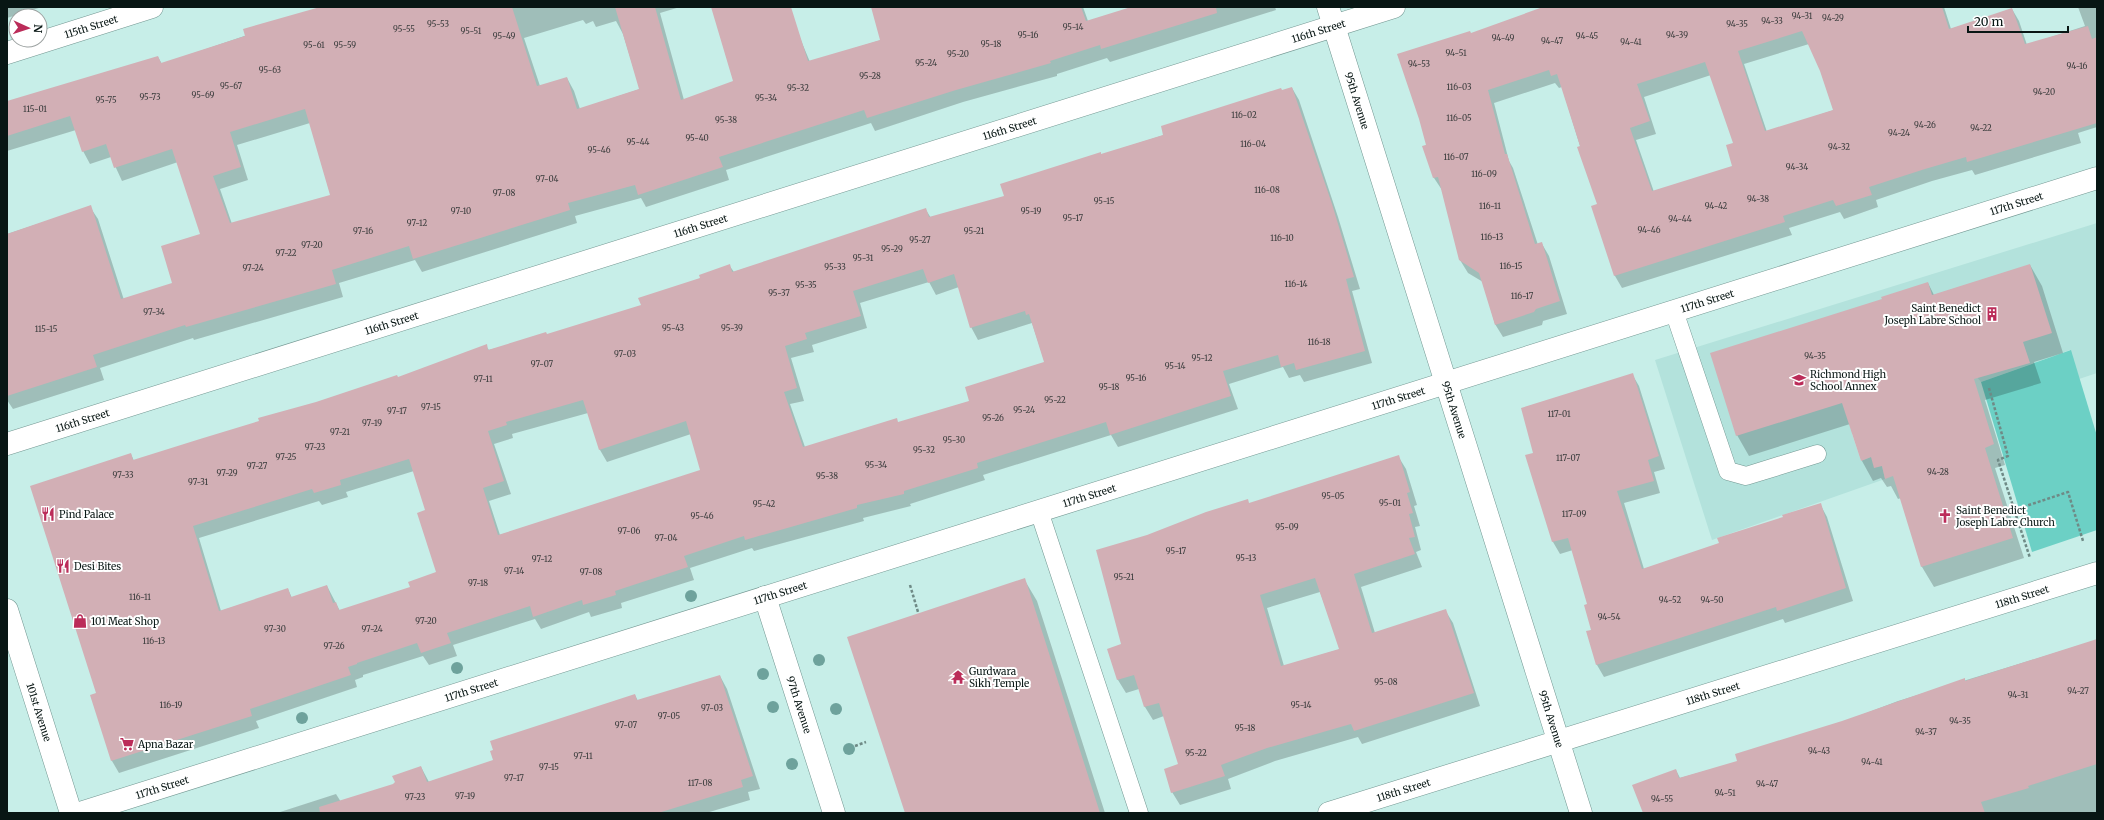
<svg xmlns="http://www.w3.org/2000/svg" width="2104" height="820" font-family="Merriweather,serif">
<rect width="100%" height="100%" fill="#c7eee8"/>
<path fill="#b3e2dc" d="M2097,223V373L2079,379L2070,350L1981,382L1972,371L1852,434L1861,461L1871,457L1882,466L1885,479L1712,540L1655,360Z"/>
<path fill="#6cd0c5" d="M2071,350L2097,436V530L2032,552L1981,382Z"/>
<path fill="#0003" fill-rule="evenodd" d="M7,7H42L7,18Z
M329,7H680L660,13L684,100L734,82L712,7H787L810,62L881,40L872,7H1083L1088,21L1135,7H1275L1276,10L1110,62L1107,58L1057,74V76L963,102L875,131L871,123L726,170L729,180L646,207L641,198L575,216L577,223L422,272L415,260L339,283L343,297L194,340L193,338L100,368L104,380L13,409L7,400V234L90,207L98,219L124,300L174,284L201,235L178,162L122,181L111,157L90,164L83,151L76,130L7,151V103L158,57L162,64ZM583,20L586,24L593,21L596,27L616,21L623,34L640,89L580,109L574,91L567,78L540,86L524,38ZM310,123L331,196L232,224L220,189L248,180L237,145Z
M1549,7H1944L1951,29L2012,9L2019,21L2027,45L2085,26L2078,7H2097V127L2078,133L2081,143L1975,175L1972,170L1932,181L1876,200L1878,207L1844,219L1840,212L1789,228L1792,235L1622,288L1615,276L1593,207L1598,205L1562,87L1559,88L1555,83L1494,103L1509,161L1513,168L1538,245L1542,244L1549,256L1567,314L1543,321L1542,325L1503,337L1495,324L1483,282L1468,273L1460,260L1442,190L1434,178L1424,146L1427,145L1471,34ZM1809,44L1821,71L1834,110L1767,132L1744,64ZM1711,75L1734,143L1733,167L1654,192L1636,140L1656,134L1644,97Z
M1292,88L1299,100L1338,217L1360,289L1352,291L1372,363L1304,382L1300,375L1289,378L1283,367L1229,384L1238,409L1118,447L1111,435L983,475L985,480L910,504L911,506L863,518L864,521L754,551L752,548L690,568L694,580L621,603L622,608L591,617L589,612L541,629L535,619L453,645L457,656L429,665L423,656L363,675V677L355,680L357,687L256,721L259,728L119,773L112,761L97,693L131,454L134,461L398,378L486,346L489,350L547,335L642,306L729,265L734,272L926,210L931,218L1006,197L1101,155L1164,135ZM929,282L936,295L959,287L971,327L978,340L1032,323L1045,363L971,401L899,423L805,447L790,404L804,401L791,358L814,352L812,345L867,328L860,303ZM588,413L600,450L607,462L691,434L701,471L500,535L489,501L511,494L494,444L513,438L512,434ZM414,471L427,511L437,572L411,588L340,611L327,586L292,598L288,589L221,611L199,538L319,501L322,505L348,497L346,492Z
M2030,265L2042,286L2063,353L2034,362L2041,383L1985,400L2005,465L1995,468L2024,558L1934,587L1922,567L1901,498L1898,499L1891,486L1887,487L1881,478L1873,481L1862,461L1850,424L1749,456L1737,435L1883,300L1928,283L1934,295Z
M1632,374L1639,386L1665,469L1654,472L1660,493L1624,503L1644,569L1720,544L1820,504L1827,517L1853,601L1785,623L1783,619L1604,677L1597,665L1587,632L1592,630L1588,605L1573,550L1560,554L1553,542L1527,456L1535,453Z
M1398,456L1406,469L1417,505L1414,506L1420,526L1415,527L1421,550L1416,552L1422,567L1361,587L1375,633L1445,610L1453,623L1480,706L1362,744L1358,737L1275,761L1228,779L1231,789L1180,805L1172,792L1179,764L1164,716L1153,720L1145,707L1139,689L1126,693L1118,680L1108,650L1123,645L1250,504ZM1320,592L1341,649L1284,666L1267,608Z
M1024,579L1037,601L1105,813H905Z
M2097,640V813H1644L1676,770L1680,778L1738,762L1898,701Z
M720,676L727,689L760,789L748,792L750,800L706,813H277L336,794L341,802L394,785L421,767L429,782L494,761L635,695L638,701Z"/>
<path fill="#d2afb5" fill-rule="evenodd" d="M320,7H512L537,86L567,77L577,109L639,89L615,7H655L681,100L733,81L711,7H791L808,61L880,40L871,7H1081L1086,21L1131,7H1216L1217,13L1101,49L1100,45L1050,61L1051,63L956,90L867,118L864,110L719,157L723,167L638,195L635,185L568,203L570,210L413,259L409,246L332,270L336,284L186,327L185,325L93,355L97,367L7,396V234L91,205L121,299L172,283L161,246L200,234L172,149L114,168L106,144L82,152L70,116L7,136V101L158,56L161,63L245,36L243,29ZM305,109L330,195L230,223L213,176L241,167L230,132Z
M1543,7H1942L1949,29L2012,8L2025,44L2088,26L2092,39L2097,37V123L1967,162L1966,157L1925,169L1869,187L1872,195L1836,206L1833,200L1783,216L1785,222L1614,276L1591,206L1597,204L1577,147L1580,146L1557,74L1551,76L1549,70L1488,90L1505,154H1507L1535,244L1542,242L1560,301L1536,309L1534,312L1495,325L1479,273L1459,260L1438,177L1433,178L1422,146L1426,145L1419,119L1397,54L1470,31L1471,33ZM1802,31L1820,71L1833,110L1765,131L1738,51ZM1705,62L1733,143L1726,145L1732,166L1652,191L1630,128L1650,121L1637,84Z
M1292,87L1332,204L1354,277L1346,279L1365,351L1296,370L1294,363L1281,367L1278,355L1223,371L1231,396L1110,435L1106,422L977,463L978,468L904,491V494L857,505V508L745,540L744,536L684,556L688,567L615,591L616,595L583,605L582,600L533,617L530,606L447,633L451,643L421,653L417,643L357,663V664L348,667L351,675L250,709L252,716L111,761L90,695L96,693L30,486L131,453L133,460L200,439L259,421L258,418L316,402L397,375L398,377L487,344L488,350L546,332L547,334L641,305L638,298L700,278L699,275L730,264L732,272L926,208L929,217L1004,196L1000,184L1101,152V154L1163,135L1161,126L1281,88L1282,90ZM923,269L928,283L954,274L970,328L1025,311L1026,315L1029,314L1044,362L965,387L969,401L898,422L897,418L803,447L784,392L797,388L785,346L807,339L805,333L861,316L853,291ZM583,400L599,450L686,421L700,470L498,535L483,488L504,481L488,431L507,425L506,422ZM409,459L425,510L417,513L436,572L408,582L410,587L339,610L336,602L333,603L327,585L291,597L288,588L219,611L193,526L312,489L314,493L341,485L340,480Z
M2030,264L2052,333L2023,342L2030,363L1974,379L1994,444L1985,448L2013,538L1921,567L1893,476L1885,479L1882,466L1874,468L1871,457L1861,461L1842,403L1736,436L1710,353L1882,299L1881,297L1928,282L1932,295Z
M1633,373L1659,456L1648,460L1654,481L1617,491L1642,569L1719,543L1717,538L1783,517L1782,515L1821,503L1846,588L1777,611L1776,607L1596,665L1586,631L1591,630L1584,605L1587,604L1568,538L1552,542L1525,455L1533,453L1521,408Z
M1399,455L1410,492L1407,493L1413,513L1409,514L1415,537L1409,538L1415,554L1354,574L1372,633L1446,609L1474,693L1354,731L1351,724L1267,748L1221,765L1225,776L1171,793L1164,769L1178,764L1159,703L1144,707L1134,675L1117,680L1107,649L1121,644L1096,550L1147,535L1206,512L1248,499L1249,503ZM1315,578L1339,649L1281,666L1260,595Z
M1025,578L1100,813H905L847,637Z
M2097,639V764L2028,786L2029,788L1981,802L1985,813H1643L1632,785L1676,769L1679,778L1737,761L1735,754L1842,721L1965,678V681Z
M720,675L753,776L741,780L743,787L658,813H320L319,807L393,784L395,782L392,776L421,766L427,782L493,760L490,751L493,750L490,741L635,694L637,700Z"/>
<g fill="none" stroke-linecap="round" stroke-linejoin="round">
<defs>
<path id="service" d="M1674,311L1728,471L1746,476L1817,454
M1039,511L1139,813"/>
<g id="minor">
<path id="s1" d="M1328,7L1581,813"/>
<path id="s2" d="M7,53L152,7"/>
<path id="s3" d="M7,444L1394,7"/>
<path id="s4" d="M765,597L834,813"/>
<path id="s5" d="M7,610L71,813"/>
<path id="s6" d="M80,813L2097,178"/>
<path id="s7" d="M1329,813L2097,573"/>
</g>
</defs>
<use href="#service" stroke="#739792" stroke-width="19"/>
<use href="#minor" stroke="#739792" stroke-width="23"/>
<path stroke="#6f8a86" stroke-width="2.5" stroke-dasharray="3 2" stroke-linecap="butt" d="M1989,388L2008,456L1998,460L2030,558
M2014,510L2068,492L2083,541
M910,585L918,612
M855,746L866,742"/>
<use href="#service" stroke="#fff" stroke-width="18"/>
<use href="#minor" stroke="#fff" stroke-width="22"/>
</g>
<g fill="#6ea29c">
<circle cx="691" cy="596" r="6"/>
<circle cx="819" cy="660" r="6"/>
<circle cx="457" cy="668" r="6"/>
<circle cx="763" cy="674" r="6"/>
<circle cx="773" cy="707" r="6"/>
<circle cx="836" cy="709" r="6"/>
<circle cx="302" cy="718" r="6"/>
<circle cx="849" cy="749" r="6"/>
<circle cx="792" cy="764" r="6"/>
</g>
<defs>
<symbol id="building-bare" viewBox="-9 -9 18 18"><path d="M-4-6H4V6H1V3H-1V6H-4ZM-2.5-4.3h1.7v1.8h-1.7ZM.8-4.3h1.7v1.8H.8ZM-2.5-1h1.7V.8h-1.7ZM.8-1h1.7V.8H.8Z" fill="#bb2c59" stroke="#fff" stroke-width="2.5" paint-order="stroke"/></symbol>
<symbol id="school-bare" viewBox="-9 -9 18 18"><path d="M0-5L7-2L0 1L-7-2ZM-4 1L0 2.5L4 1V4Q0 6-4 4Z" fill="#bb2c59" stroke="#fff" stroke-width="2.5" paint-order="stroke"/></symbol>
<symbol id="restaurant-bare" viewBox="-9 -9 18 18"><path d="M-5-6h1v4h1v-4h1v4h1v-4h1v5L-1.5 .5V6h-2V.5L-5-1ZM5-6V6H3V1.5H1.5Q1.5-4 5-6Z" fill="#bb2c59" stroke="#fff" stroke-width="2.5" paint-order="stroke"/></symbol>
<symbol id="church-bare" viewBox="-9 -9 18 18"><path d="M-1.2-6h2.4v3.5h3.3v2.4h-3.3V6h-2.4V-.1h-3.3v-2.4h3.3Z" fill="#bb2c59" stroke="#fff" stroke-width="2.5" paint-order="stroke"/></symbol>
<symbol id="shop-bare" viewBox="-9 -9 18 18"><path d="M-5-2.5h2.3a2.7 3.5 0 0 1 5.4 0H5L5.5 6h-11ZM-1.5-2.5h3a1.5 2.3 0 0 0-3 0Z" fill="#bb2c59" stroke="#fff" stroke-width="2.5" paint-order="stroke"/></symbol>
<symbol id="temple-bare" viewBox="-9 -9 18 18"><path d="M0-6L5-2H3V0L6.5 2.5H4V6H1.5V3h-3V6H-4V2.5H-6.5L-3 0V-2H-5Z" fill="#bb2c59" stroke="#fff" stroke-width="2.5" paint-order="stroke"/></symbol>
<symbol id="supermarket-bare" viewBox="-9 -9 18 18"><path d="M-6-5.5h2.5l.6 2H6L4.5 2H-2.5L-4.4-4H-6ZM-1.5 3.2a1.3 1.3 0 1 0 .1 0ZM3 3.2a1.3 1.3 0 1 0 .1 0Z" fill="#bb2c59" stroke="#fff" stroke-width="2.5" paint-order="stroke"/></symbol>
</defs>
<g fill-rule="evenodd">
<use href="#building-bare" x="1982" y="304" width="20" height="20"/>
<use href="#school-bare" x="1789" y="370" width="20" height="20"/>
<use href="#restaurant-bare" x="38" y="504" width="20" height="20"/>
<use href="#church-bare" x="1935" y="506" width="20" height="20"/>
<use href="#restaurant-bare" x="53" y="556" width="20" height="20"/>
<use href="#shop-bare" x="70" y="611" width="20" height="20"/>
<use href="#temple-bare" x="948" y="667" width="20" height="20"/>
<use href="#supermarket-bare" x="117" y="734" width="20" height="20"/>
</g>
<g text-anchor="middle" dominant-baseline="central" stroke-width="4" stroke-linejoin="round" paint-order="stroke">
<g font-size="8" fill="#3a3c3c">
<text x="1802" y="16">94-31</text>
<text x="1833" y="18">94-29</text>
<text x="1772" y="21">94-33</text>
<text x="438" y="24">95-53</text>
<text x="1737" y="24">94-35</text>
<text x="1073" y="27">95-14</text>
<text x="404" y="29">95-55</text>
<text x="471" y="31">95-51</text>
<text x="1028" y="35">95-16</text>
<text x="1677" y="35">94-39</text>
<text x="504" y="36">95-49</text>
<text x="1587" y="36">94-45</text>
<text x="1503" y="38">94-49</text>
<text x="1552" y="41">94-47</text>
<text x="1631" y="42">94-41</text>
<text x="991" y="44">95-18</text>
<text x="314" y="45">95-61</text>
<text x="345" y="45">95-59</text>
<text x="1456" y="53">94-51</text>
<text x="958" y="54">95-20</text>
<text x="926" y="63">95-24</text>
<text x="1419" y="64">94-53</text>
<text x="2077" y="66">94-16</text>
<text x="270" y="70">95-63</text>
<text x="870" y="76">95-28</text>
<text x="231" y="86">95-67</text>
<text x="1459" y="87">116-03</text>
<text x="798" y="88">95-32</text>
<text x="2044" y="92">94-20</text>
<text x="203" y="95">95-69</text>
<text x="150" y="97">95-73</text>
<text x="766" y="98">95-34</text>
<text x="106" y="100">95-75</text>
<text x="35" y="109">115-01</text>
<text x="1244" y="115">116-02</text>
<text x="1459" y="118">116-05</text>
<text x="726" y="120">95-38</text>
<text x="1925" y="125">94-26</text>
<text x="1981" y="128">94-22</text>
<text x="1899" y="133">94-24</text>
<text x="697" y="138">95-40</text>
<text x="638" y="142">95-44</text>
<text x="1253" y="144">116-04</text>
<text x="1839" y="147">94-32</text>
<text x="599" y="150">95-46</text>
<text x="1456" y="157">116-07</text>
<text x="1797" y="167">94-34</text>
<text x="1484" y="174">116-09</text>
<text x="547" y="179">97-04</text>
<text x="1267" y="190">116-08</text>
<text x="504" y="193">97-08</text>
<text x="1758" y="199">94-38</text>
<text x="1104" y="201">95-15</text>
<text x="1490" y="206">116-11</text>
<text x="1716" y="206">94-42</text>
<text x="461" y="211">97-10</text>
<text x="1031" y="211">95-19</text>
<text x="1073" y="218">95-17</text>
<text x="1680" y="219">94-44</text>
<text x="417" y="223">97-12</text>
<text x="1649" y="230">94-46</text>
<text x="363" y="231">97-16</text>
<text x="974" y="231">95-21</text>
<text x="1492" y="237">116-13</text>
<text x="1282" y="238">116-10</text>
<text x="920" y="240">95-27</text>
<text x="312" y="245">97-20</text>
<text x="892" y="249">95-29</text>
<text x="286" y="253">97-22</text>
<text x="863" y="258">95-31</text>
<text x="1511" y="266">116-15</text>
<text x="835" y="267">95-33</text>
<text x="253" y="268">97-24</text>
<text x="1296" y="284">116-14</text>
<text x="806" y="285">95-35</text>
<text x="779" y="293">95-37</text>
<text x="1522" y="296">116-17</text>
<text x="154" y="312">97-34</text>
<text x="673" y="328">95-43</text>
<text x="732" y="328">95-39</text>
<text x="46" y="329">115-15</text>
<text x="1319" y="342">116-18</text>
<text x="625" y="354">97-03</text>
<text x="1815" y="356">94-35</text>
<text x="1202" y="358">95-12</text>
<text x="542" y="364">97-07</text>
<text x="1175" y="366">95-14</text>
<text x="1136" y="378">95-16</text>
<text x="483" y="379">97-11</text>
<text x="1109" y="387">95-18</text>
<text x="1055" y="400">95-22</text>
<text x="431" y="407">97-15</text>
<text x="1024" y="410">95-24</text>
<text x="397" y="411">97-17</text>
<text x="1559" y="414">117-01</text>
<text x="993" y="418">95-26</text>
<text x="372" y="423">97-19</text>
<text x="340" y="432">97-21</text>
<text x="954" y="440">95-30</text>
<text x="315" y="447">97-23</text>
<text x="924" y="450">95-32</text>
<text x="286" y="457">97-25</text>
<text x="1568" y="458">117-07</text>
<text x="876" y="465">95-34</text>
<text x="257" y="466">97-27</text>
<text x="1938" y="472">94-28</text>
<text x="227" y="473">97-29</text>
<text x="123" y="475">97-33</text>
<text x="827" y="476">95-38</text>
<text x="198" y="482">97-31</text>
<text x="1333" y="496">95-05</text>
<text x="1390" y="503">95-01</text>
<text x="764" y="504">95-42</text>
<text x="1574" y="514">117-09</text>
<text x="702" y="516">95-46</text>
<text x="1287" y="527">95-09</text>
<text x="629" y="531">97-06</text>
<text x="666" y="538">97-04</text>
<text x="1176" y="551">95-17</text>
<text x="1246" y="558">95-13</text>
<text x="542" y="559">97-12</text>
<text x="514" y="571">97-14</text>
<text x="591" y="572">97-08</text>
<text x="1124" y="577">95-21</text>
<text x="478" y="583">97-18</text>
<text x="140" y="597">116-11</text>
<text x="1670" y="600">94-52</text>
<text x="1712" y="600">94-50</text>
<text x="1609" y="617">94-54</text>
<text x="426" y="621">97-20</text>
<text x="275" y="629">97-30</text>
<text x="372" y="629">97-24</text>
<text x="154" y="641">116-13</text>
<text x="334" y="646">97-26</text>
<text x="1386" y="682">95-08</text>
<text x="2078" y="691">94-27</text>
<text x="2018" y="695">94-31</text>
<text x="171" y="705">116-19</text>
<text x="1301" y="705">95-14</text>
<text x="712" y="708">97-03</text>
<text x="669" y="716">97-05</text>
<text x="1960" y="721">94-35</text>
<text x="626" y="725">97-07</text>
<text x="1245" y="728">95-18</text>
<text x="1926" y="732">94-37</text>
<text x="1819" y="751">94-43</text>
<text x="1196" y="753">95-22</text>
<text x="583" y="756">97-11</text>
<text x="1872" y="762">94-41</text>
<text x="549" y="767">97-15</text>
<text x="514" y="778">97-17</text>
<text x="700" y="783">117-08</text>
<text x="1767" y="784">94-47</text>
<text x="1725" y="793">94-51</text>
<text x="465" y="796">97-19</text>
<text x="415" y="797">97-23</text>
<text x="1662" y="799">94-55</text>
</g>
<g font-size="10" fill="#081614" stroke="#fff">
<text stroke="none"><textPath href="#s2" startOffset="88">115th Street</textPath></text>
<text stroke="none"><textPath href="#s3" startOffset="1375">116th Street</textPath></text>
<text stroke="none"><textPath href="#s1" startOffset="98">95th Avenue</textPath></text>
<text stroke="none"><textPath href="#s3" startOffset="1051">116th Street</textPath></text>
<text stroke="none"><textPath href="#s6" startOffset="2030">117th Street</textPath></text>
<text stroke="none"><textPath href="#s3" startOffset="727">116th Street</textPath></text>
<text stroke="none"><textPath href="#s6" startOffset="1706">117th Street</textPath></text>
<text stroke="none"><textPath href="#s3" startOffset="403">116th Street</textPath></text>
<text stroke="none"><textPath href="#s6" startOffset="1382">117th Street</textPath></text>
<text stroke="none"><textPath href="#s1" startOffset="422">95th Avenue</textPath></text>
<text stroke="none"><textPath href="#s3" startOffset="79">116th Street</textPath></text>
<text stroke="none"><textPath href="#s6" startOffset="1058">117th Street</textPath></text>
<text stroke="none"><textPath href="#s6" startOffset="734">117th Street</textPath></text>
<text stroke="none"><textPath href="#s7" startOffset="726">118th Street</textPath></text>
<text stroke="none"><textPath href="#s6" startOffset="410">117th Street</textPath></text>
<text stroke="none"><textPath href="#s7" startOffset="402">118th Street</textPath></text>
<text stroke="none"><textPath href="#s4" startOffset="113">97th Avenue</textPath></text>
<text stroke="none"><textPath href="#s5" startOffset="107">101st Avenue</textPath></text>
<text stroke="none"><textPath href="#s1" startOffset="746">95th Avenue</textPath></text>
<text stroke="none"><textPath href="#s6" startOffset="86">117th Street</textPath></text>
<text stroke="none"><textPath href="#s7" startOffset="78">118th Street</textPath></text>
</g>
<g font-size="10" fill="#081614" stroke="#fff" text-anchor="start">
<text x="1981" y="308" text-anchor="end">Saint Benedict<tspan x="1981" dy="12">Joseph Labre School</tspan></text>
<text x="1810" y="374">Richmond High<tspan x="1810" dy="12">School Annex</tspan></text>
<text x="1956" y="510">Saint Benedict<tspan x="1956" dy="12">Joseph Labre Church</tspan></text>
<text x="59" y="514">Pind Palace</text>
<text x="74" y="566">Desi Bites</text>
<text x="91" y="621">101 Meat Shop</text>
<text x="969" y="671">Gurdwara<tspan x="969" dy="12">Sikh Temple</tspan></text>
<text x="138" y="744">Apna Bazar</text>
</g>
</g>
<rect width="2104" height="820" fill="none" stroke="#081614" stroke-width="16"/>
<g transform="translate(28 28) rotate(93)"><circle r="19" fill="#ffffff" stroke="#9ca2a1"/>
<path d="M0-3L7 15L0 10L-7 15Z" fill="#bb2c59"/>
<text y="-6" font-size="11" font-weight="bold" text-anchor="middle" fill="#081614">N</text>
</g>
<path d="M1968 26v6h100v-6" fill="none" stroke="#081614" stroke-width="2"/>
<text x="1974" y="26" font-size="12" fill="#081614" stroke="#ffffff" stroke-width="3" paint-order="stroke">20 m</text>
</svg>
